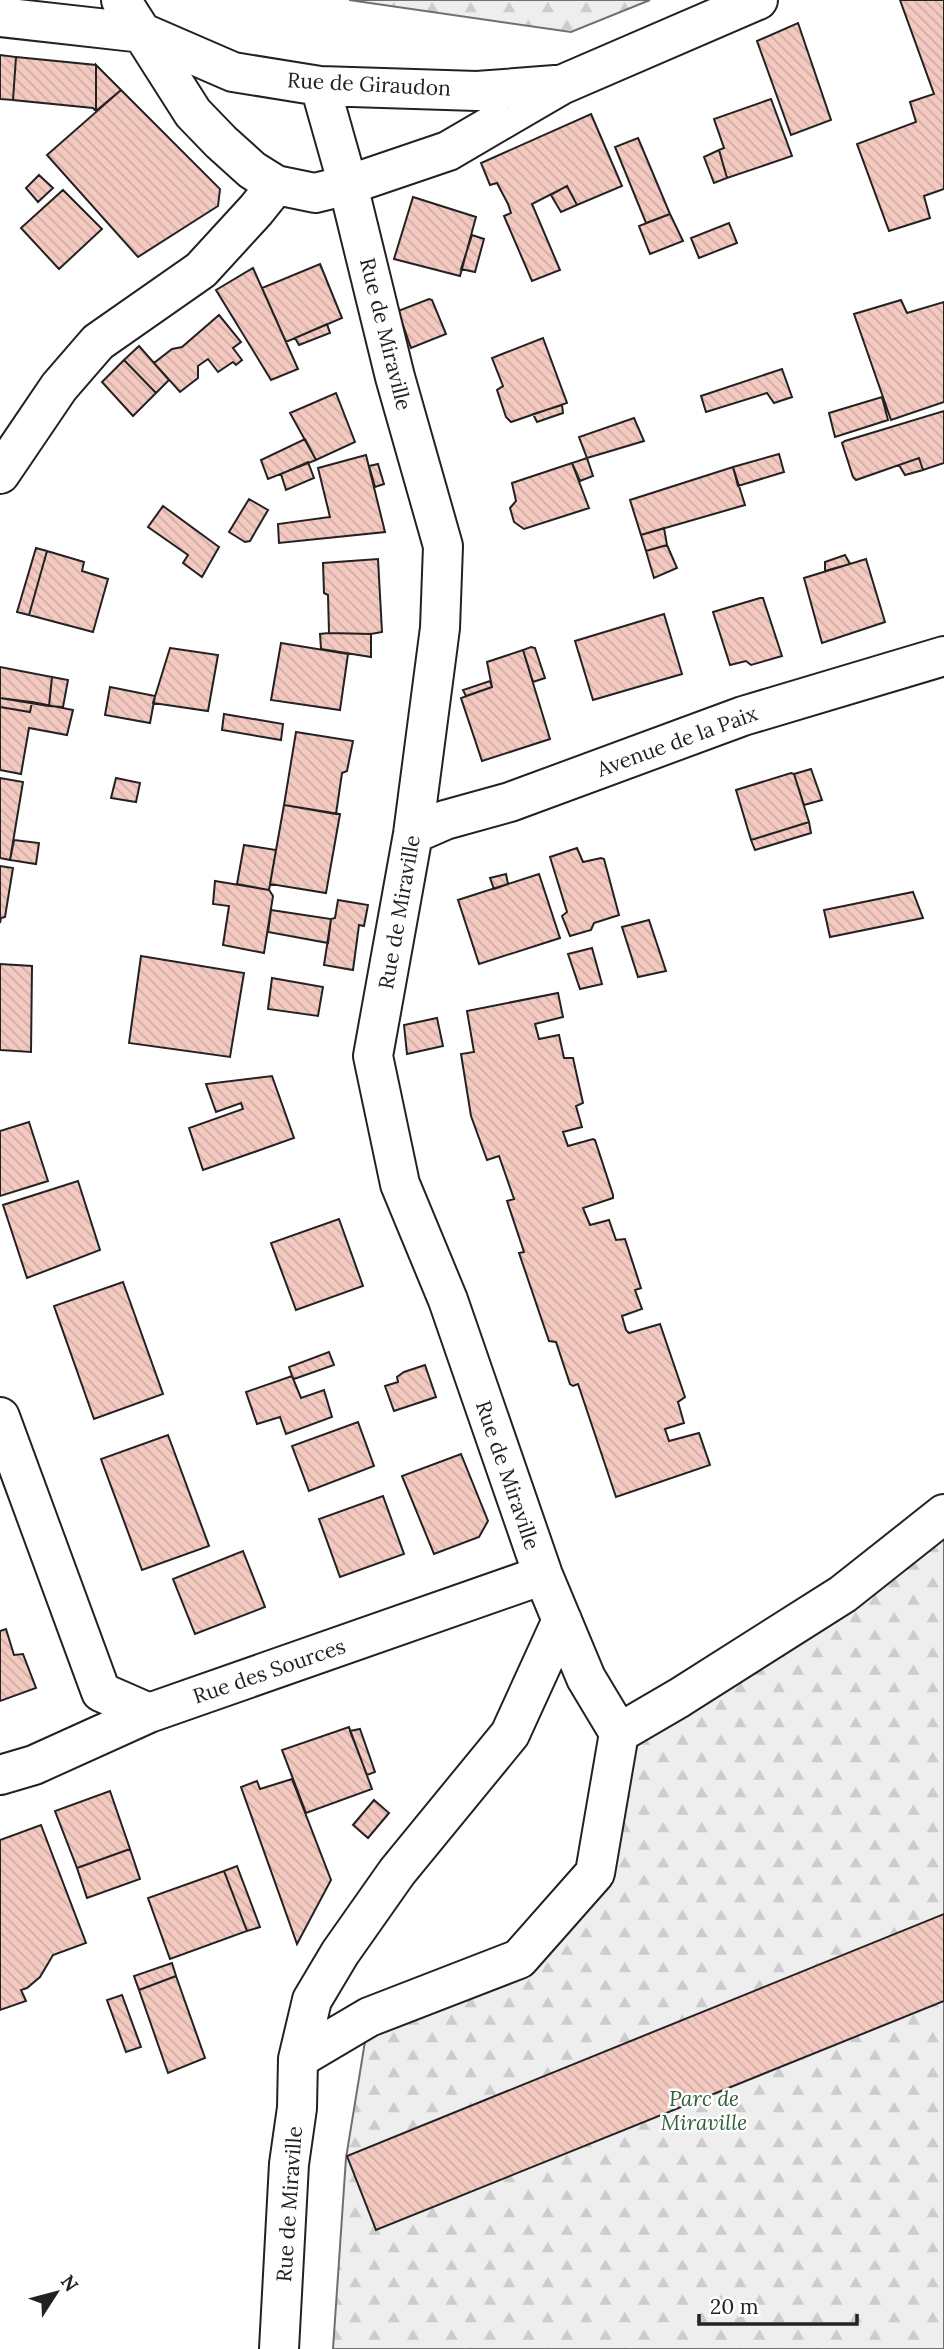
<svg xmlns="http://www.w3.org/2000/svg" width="944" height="2349" font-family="Lora,serif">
<defs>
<pattern id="forest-firs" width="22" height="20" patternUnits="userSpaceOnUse" patternTransform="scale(1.75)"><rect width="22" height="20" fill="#eee"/><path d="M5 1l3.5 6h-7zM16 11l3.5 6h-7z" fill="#ccc"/></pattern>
<pattern id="building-back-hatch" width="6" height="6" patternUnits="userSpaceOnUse" patternTransform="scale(1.75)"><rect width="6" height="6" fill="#f3c9c0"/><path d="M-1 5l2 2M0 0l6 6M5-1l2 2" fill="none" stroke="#d0aca5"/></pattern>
</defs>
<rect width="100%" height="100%" fill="#fff"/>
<path fill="url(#forest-firs)" stroke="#6f6f6f" stroke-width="2" d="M349,0H650L571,32Z
M944,1514V2349H333L346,2158L369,2017L519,1959L594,1873L610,1777L679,1698Z"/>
<path fill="url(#building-back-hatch)" stroke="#222" stroke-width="2" d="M900,0H944V189L924,196L930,218L889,231L857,144L916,122L910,102L934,94Z
M798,23L831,120L791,135L757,41Z
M0,55L16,57L13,100L0,99Z
M16,57L96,65V111L93,108L13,100Z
M96,65L121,90L96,111Z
M121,90L220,189L218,206L138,257L47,155Z
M771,99L792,156L727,178L719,150L724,148L714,119Z
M591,114L622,186L577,205L567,186L532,204L560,270L532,281L504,216L511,213L508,204L497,183L490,185L481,163Z
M638,138L670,214L646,223L615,147Z
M719,150L727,178L714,183L704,157Z
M39,175L53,188L38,202L26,188Z
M567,186L577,205L561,212L551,195Z
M63,190L102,229L59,269L21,228Z
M413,197L476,217L460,276L394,259Z
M670,214L683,241L650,254L639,226Z
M729,223L737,243L699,258L691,238Z
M472,235L484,239L475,272L461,269Z
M320,264L342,318L286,342L262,288Z
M253,268L298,369L271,380L216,290Z
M429,299L432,300L446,334L411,348L398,311Z
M901,300L907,313L944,302V402L891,420L854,314Z
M219,315L241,342L233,348L242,360L236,365L233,362L218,372L208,359L198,366V378L180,392L154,363L172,349L182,347Z
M327,324L330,333L299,345L295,338Z
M543,338L567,403L511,422L506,417L497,390L503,386L492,358Z
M139,346L169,380L156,393L124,360Z
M124,360L156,393L133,416L102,382Z
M782,369L792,397L774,403L767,393L706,412L701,396Z
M336,393L355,442L316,460L290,413Z
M882,397L888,420L835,437L829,413Z
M562,405L563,413L537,422L533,414Z
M944,411V463L923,470L919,458L856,480L853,477L842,443L845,441Z
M634,418L644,441L587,458L579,437Z
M305,439L316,460L268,479L261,460Z
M779,454L784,472L738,486L733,467Z
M366,455L385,532L279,543L278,524L330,517L318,468Z
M587,458L593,476L580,481L572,463Z
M919,458L923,470L905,475L899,465Z
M308,462L314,478L286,490L281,474Z
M572,463L589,508L524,529L514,522L510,508L516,501L512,483Z
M378,464L384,484L375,487L369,466Z
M733,467L745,505L641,535L630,500Z
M249,499L268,510L250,541L245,542L229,532Z
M163,506L219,547L202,577L183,563L188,555L148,527Z
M664,528L667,545L646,551L641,535Z
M667,545L677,568L654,578L646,551Z
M36,548L47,551L29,615L17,612Z
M47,551L84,562L82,571L108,579L93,632L29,615Z
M845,555L850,564L825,571V562Z
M378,559L382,632L371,634L329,633L328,595L324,593L323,563Z
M866,559L885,622L822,643L804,578Z
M760,598H763L782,656L751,665L746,661L730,665L713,612Z
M664,614L682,674L593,700L575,641Z
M329,633L371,634V657L321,649L320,634Z
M281,643L348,654L340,710L271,700Z
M531,647L535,648L545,678L533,682L523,650Z
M170,648L218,655L208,711L153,703Z
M523,650L550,739L482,761L461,698L492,687L487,662Z
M0,667L52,677L49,706L0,698Z
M52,677L68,680L63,707L49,706Z
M490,681L492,687L466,696L463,690Z
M110,687L155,696L150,723L105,715Z
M0,698L32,702L30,712L0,707Z
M32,702L73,710L67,735L29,728L21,774L0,770V707L30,712Z
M224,714L283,724L281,740L222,730Z
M296,732L353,741L347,771L342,773L336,814L284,805Z
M811,769L822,800L804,805L794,774Z
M791,773L794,774L809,822L751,840L736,790Z
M0,778L23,782L10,860L0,858Z
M116,778L140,783L136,802L111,798Z
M284,805L340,814L326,893L270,884Z
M809,822L811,833L755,850L751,840Z
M14,840L39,843L36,864L10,860Z
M244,845L276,850L269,890L237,884Z
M577,848L583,862L601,858L604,859L619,915L594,923L591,930L570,936L562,916L567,912L550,857Z
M0,866L13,868L5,917L1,918L0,923Z
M506,874L508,884L494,889L490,878Z
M539,874L560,938L479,964L458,900Z
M215,881L269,890L273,896L264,953L223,945L229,906L213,904Z
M913,892L923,918L830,937L824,910Z
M338,900L368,905L364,926L359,925L353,970L324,965L331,919L335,918Z
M271,910L331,919L328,943L268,932Z
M649,920L666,971L638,977L622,927Z
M592,948L602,984L580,989L568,954Z
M141,956L244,973L230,1057L129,1043Z
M0,964L32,966L31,1052L0,1050Z
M272,978L323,987L318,1016L268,1009Z
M558,993L563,1017L535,1024L539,1039L559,1035L564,1058H573L583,1103L576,1106L582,1127L563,1132L568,1146L593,1139L595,1140L613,1195V1198L583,1208L590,1225L609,1220L616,1240L625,1239L641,1288L635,1290L642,1309L622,1316L626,1330L629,1333L660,1324L685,1397L678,1402L684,1423L665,1429L669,1441L699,1433L710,1465L616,1497L578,1384L573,1386L570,1384L556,1342L549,1341L519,1253L524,1252L507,1201L514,1199L499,1156L487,1160L471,1116L461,1054L474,1052L467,1011Z
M437,1018L443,1046L407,1054L404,1025Z
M272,1076L294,1138L203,1170L189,1128L243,1109L241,1103L216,1112L206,1084Z
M29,1122L48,1181L0,1196V1131Z
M78,1181L100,1250L27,1278L3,1205Z
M339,1219L363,1286L296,1310L271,1243Z
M123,1282L163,1394L94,1419L54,1306Z
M329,1352L334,1365L294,1379L292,1376L289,1367Z
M425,1365L436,1397L394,1411L385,1386L398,1382L397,1377L404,1372Z
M292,1376L301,1398L324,1390L332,1417L286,1434L280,1417L257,1424L246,1392Z
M358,1422L374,1466L309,1491L292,1446Z
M168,1435L209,1546L142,1570L101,1459Z
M461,1454L488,1521L479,1537L434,1554L402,1476Z
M383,1496L404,1554L340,1577L319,1519Z
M243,1551L265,1607L195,1634L173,1579Z
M6,1629L14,1655L23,1654L36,1688L0,1701V1631Z
M349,1727L372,1789L306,1813L282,1750Z
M360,1729L375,1772L367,1775L350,1731Z
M292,1779L331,1880L297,1944L241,1787L257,1781L260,1789Z
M110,1791L130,1849L77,1868L55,1811Z
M374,1800L389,1813L368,1838L353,1825Z
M41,1825L86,1943L53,1955L40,1977L27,1988L21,1990L26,2001L0,2010V1840Z
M130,1849L140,1879L87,1898L77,1868Z
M237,1866L260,1927L247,1931L224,1871Z
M224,1871L247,1931L170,1959L148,1898Z
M944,1914V2001L376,2230L347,2156Z
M172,1963L176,1976L139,1990L134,1976Z
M176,1976L205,2058L168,2073L139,1990Z
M122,1995L141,2047L126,2052L107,2000Z"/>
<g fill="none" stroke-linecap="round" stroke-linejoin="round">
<defs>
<path id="minor" d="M121,0L193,113L221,142L252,170L276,185L315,193L348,185L448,151L561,85L758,0
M0,17L143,33L233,72L320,86L477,91L555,85
M0,474L59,387L98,342L201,270L256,210L276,185
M413,834L445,820L510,802L743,716L944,656
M0,1417L101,1692L149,1713
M619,1733L679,1698L843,1594L944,1514
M0,1775L34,1765L149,1713L543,1575
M298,2059L369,2017L519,1959L595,1873L619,1733L586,1678L543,1575L448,1300L400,1184L373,1056L413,834L440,628L443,546L395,377L348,185L320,86
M279,2349L289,2164L297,2108L298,2059L312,2000L340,1953L397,1872L510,1734L562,1620"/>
</defs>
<use href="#minor" stroke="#222" stroke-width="42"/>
<use href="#minor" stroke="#fff" stroke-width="38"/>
</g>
<g text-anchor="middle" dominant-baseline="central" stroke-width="5" stroke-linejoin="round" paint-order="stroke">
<g font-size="21" fill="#222" stroke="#fff">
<text transform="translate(369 84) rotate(3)">Rue de Giraudon</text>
<text transform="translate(386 334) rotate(76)">Rue de Miraville</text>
<text transform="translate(677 741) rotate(-20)">Avenue de la Paix</text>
<text transform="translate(399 912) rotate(-80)">Rue de Miraville</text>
<text transform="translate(508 1475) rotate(71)">Rue de Miraville</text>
<text transform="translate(269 1671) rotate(-19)">Rue des Sources</text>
<text transform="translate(289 2204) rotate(-86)">Rue de Miraville</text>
</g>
<g font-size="21" font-style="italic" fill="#2f5e38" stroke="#fff">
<text x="704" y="2098">Parc de<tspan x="704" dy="24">Miraville</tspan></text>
</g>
</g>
<g transform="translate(56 2293) rotate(54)" stroke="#ffffff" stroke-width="5" paint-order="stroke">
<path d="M0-5L12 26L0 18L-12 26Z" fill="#222222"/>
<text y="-10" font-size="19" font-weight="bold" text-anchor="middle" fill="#222222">N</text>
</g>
<path d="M699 2314v10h158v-10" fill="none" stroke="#222222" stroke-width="3.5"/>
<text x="710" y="2314" font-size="21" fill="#222222" stroke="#ffffff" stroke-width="5" paint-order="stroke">20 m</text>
</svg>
